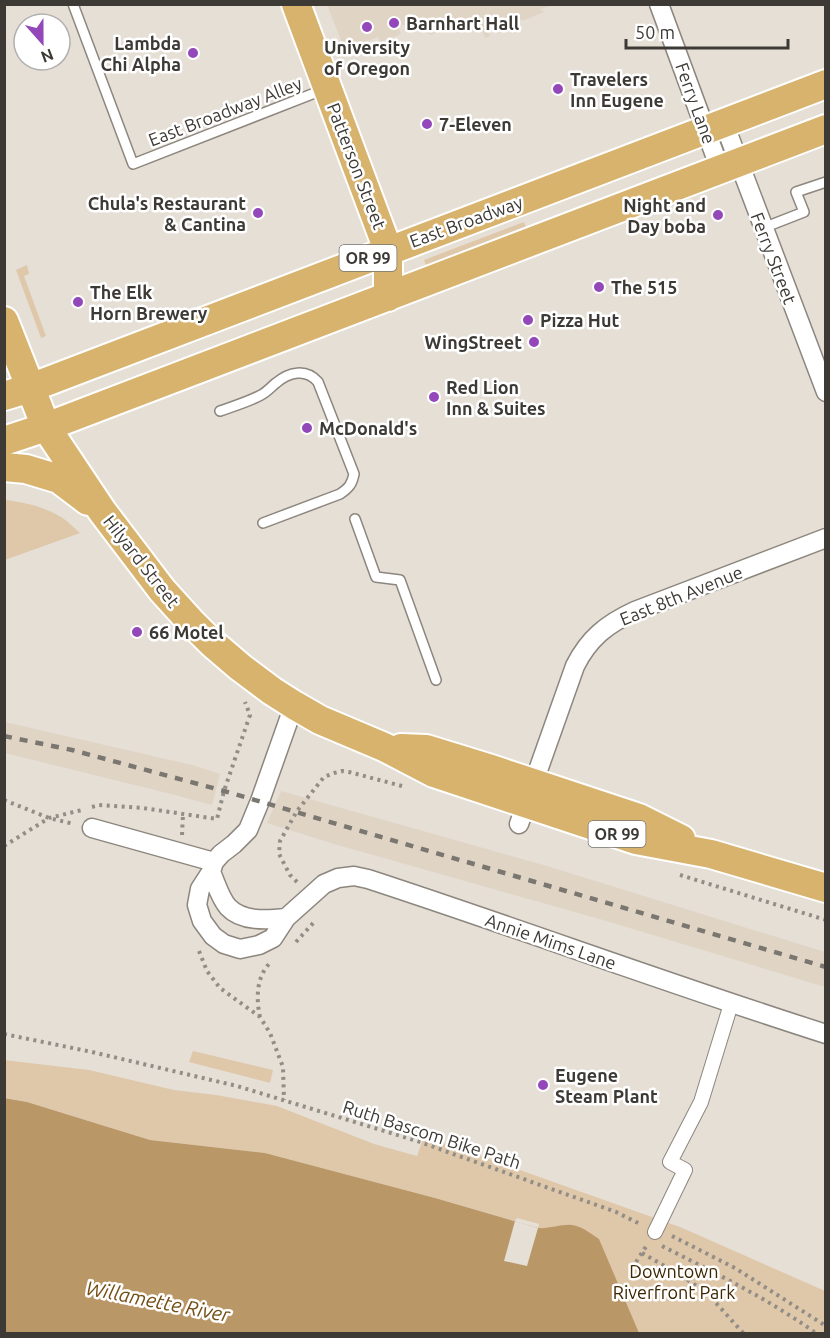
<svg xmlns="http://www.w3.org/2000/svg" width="830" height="1338" font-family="Ubuntu,sans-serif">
<rect width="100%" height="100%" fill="#e6dfd6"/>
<path fill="#e0d4c5" d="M327,5H553L540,9L544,12L522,21L521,19L499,27L501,32L498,33L496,30L489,32L490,36L485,38L477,17L430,35L418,23L410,26L408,23L398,27L401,34L381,42L378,37L345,50Z
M5,722L192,765L220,774L212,805L171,794L5,753Z
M281,791L547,866L825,952V987L603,920L334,844L267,823Z"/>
<path fill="#dfc8aa" d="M524,222L528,232L427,269L424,260Z
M27,265L29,274L24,276L46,336L41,338L16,270Z
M5,500C23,502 45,507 61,517C68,521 74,528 80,533L5,560Z
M193,1051L273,1070L270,1083L189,1062Z
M4,1060L89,1070L174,1090L216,1095L277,1106L374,1144L417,1156L424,1136L680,1227L825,1291V1333H639L546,1228H538L539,1224L517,1218L515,1221L435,1198L265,1153L150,1140L27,1102L5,1098Z"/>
<path fill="#ba9767" d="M4,1098L27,1102L150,1140L265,1153L435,1198L538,1228C549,1229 562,1224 572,1225C582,1226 591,1234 599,1239L639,1333H5Z"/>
<path fill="#e6dfd6" d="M515,1221L538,1228L527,1266L504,1261Z"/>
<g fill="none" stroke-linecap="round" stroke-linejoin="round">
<defs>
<path id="service" d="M73,4L133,164L325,89
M763,228L804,212L796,192L826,182
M220,411C234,406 248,402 261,395C267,392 271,387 276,383C289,372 306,368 318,382L354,474C352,484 349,488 340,494L263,523
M355,519L376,577L400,580L436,680"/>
<path id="pedestrian" d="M655,1232L685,1170L670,1162L701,1102L731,1004"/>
<path id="minor" d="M659,4L720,169
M724,123L826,392
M294,705L260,801L248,830L234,844L221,854L214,862L211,872L200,889L197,905L202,921L213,936L224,944L240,949L259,945L273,938L286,918L324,884L338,878L354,876L368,879C521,929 672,985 826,1034
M519,824L575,666C589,638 607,624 635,611L826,538
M92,828L214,862
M211,872C216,883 220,898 228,907C242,922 267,920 286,918"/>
<path id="primary" d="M296,4L388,250V297
M4,321L46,427L102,511L162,590L191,622L212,643L240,667L272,691L294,705L320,720L384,747L434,773L636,840L711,854L826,888
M4,396L30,388L826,84
M4,441L46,427L826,129
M4,467L26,469L59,479L88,501
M401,748L426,749L491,769L639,818L681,839"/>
</defs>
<use href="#service" stroke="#8c867e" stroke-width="12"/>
<use href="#pedestrian" stroke="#8c867e" stroke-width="16"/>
<use href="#minor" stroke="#8c867e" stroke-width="21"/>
<use href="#primary" stroke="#fff" stroke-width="32"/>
<path stroke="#928d86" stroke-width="4" stroke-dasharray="3 4.5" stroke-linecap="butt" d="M4,800L49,818L74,824
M92,807L99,805L143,808L217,819L224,791L250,715L245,702
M182,835L183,814
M4,846L49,818L82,810
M680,875L826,920
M297,882L290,875L279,854L280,841L297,811L324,777L334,773L342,771L349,772L402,786
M296,942L315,921
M199,951L207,971L220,988L260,1017L270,1033L283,1067L284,1100
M260,1017C256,999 256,976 271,962
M4,1034L92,1052L237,1086L417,1141L616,1212L640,1224
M672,1236L735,1268L826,1326
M662,1246C715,1273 769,1299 817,1334
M642,1253L682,1276L707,1293L744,1334
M636,1262L647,1245"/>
<use href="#service" stroke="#fff" stroke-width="9"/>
<use href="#pedestrian" stroke="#fff" stroke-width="14"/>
<use href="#minor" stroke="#fff" stroke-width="18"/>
<use href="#primary" stroke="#d8b36e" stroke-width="28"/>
<path stroke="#7a7670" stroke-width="4.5" stroke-dasharray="8 8" stroke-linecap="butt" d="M4,736L72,750L224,791L826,967"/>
</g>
<g fill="#9347b9" stroke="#fff" stroke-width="2">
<circle cx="394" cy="23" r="6"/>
<circle cx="367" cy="27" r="6"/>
<circle cx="193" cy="53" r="6"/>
<circle cx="558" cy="89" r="6"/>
<circle cx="427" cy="124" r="6"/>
<circle cx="258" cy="213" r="6"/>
<circle cx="718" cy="215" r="6"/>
<circle cx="599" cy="287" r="6"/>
<circle cx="78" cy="302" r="6"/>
<circle cx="528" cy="320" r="6"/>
<circle cx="534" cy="342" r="6"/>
<circle cx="434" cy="397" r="6"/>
<circle cx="307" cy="428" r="6"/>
<circle cx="137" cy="632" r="6"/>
<circle cx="543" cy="1085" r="6"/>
</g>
<g text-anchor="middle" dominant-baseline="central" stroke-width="5" stroke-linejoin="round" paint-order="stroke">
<g fill="#fff" stroke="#777572" stroke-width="1.5">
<rect x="339.5" y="245" width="57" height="26" rx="4.5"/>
<rect x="588.5" y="821" width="57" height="26" rx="4.5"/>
</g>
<g font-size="16" font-weight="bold" fill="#3d3a36">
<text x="368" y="258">OR 99</text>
<text x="617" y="834">OR 99</text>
</g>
<g font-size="18" font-weight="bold" fill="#3d3a36" stroke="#fff" text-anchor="start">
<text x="406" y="23">Barnhart Hall</text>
<text x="181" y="43" text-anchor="end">Lambda<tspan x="181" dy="21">Chi Alpha</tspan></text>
<text x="367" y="47" text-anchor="middle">University<tspan x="367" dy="21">of Oregon</tspan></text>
<text x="570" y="79">Travelers<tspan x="570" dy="21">Inn Eugene</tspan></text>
<text x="439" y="124">7-Eleven</text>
<text x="246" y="203" text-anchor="end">Chula's Restaurant<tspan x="246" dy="21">&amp; Cantina</tspan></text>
<text x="706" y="205" text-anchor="end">Night and<tspan x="706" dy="21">Day boba</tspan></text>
<text x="611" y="287">The 515</text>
<text x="90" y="292">The Elk<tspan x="90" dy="21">Horn Brewery</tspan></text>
<text x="540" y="320">Pizza Hut</text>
<text x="522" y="342" text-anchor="end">WingStreet</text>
<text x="446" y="387">Red Lion<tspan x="446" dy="21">Inn &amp; Suites</tspan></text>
<text x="319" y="428">McDonald's</text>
<text x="149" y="632">66 Motel</text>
<text x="555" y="1075">Eugene<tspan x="555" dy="21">Steam Plant</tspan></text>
</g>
<g font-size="18" fill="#3d3a36" stroke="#fff">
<text transform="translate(696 103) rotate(70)">Ferry Lane</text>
<text transform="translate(225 111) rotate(-21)">East Broadway Alley</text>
<text transform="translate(357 166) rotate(69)">Patterson Street</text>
<text transform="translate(466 221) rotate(-20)">East Broadway</text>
<text transform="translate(774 258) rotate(69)">Ferry Street</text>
<text transform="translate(142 561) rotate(52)">Hilyard Street</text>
<text transform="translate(681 595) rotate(-22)">East 8th Avenue</text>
<text transform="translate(551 941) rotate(19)">Annie Mims Lane</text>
<text transform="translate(432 1134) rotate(18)">Ruth Bascom Bike Path</text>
</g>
<g font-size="18" fill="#3d2500" stroke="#fff">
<text x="674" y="1271">Downtown<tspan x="674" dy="21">Riverfront Park</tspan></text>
</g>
<g font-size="20" font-style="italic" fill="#734f16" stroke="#fff">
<text transform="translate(158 1301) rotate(11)">Willamette River</text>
</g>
</g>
<rect width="830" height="1338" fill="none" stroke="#3d3a36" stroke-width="12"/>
<g transform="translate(42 42) rotate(159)"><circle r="28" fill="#ffffff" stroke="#b1b0af" stroke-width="1.5"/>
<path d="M0-4.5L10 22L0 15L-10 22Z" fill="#9347b9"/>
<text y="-9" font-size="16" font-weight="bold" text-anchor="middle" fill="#3d3a36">N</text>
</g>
<path d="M626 39v9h162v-9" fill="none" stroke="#3d3a36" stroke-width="3"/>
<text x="635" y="39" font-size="18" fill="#3d3a36" stroke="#ffffff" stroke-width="4.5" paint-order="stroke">50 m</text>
</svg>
